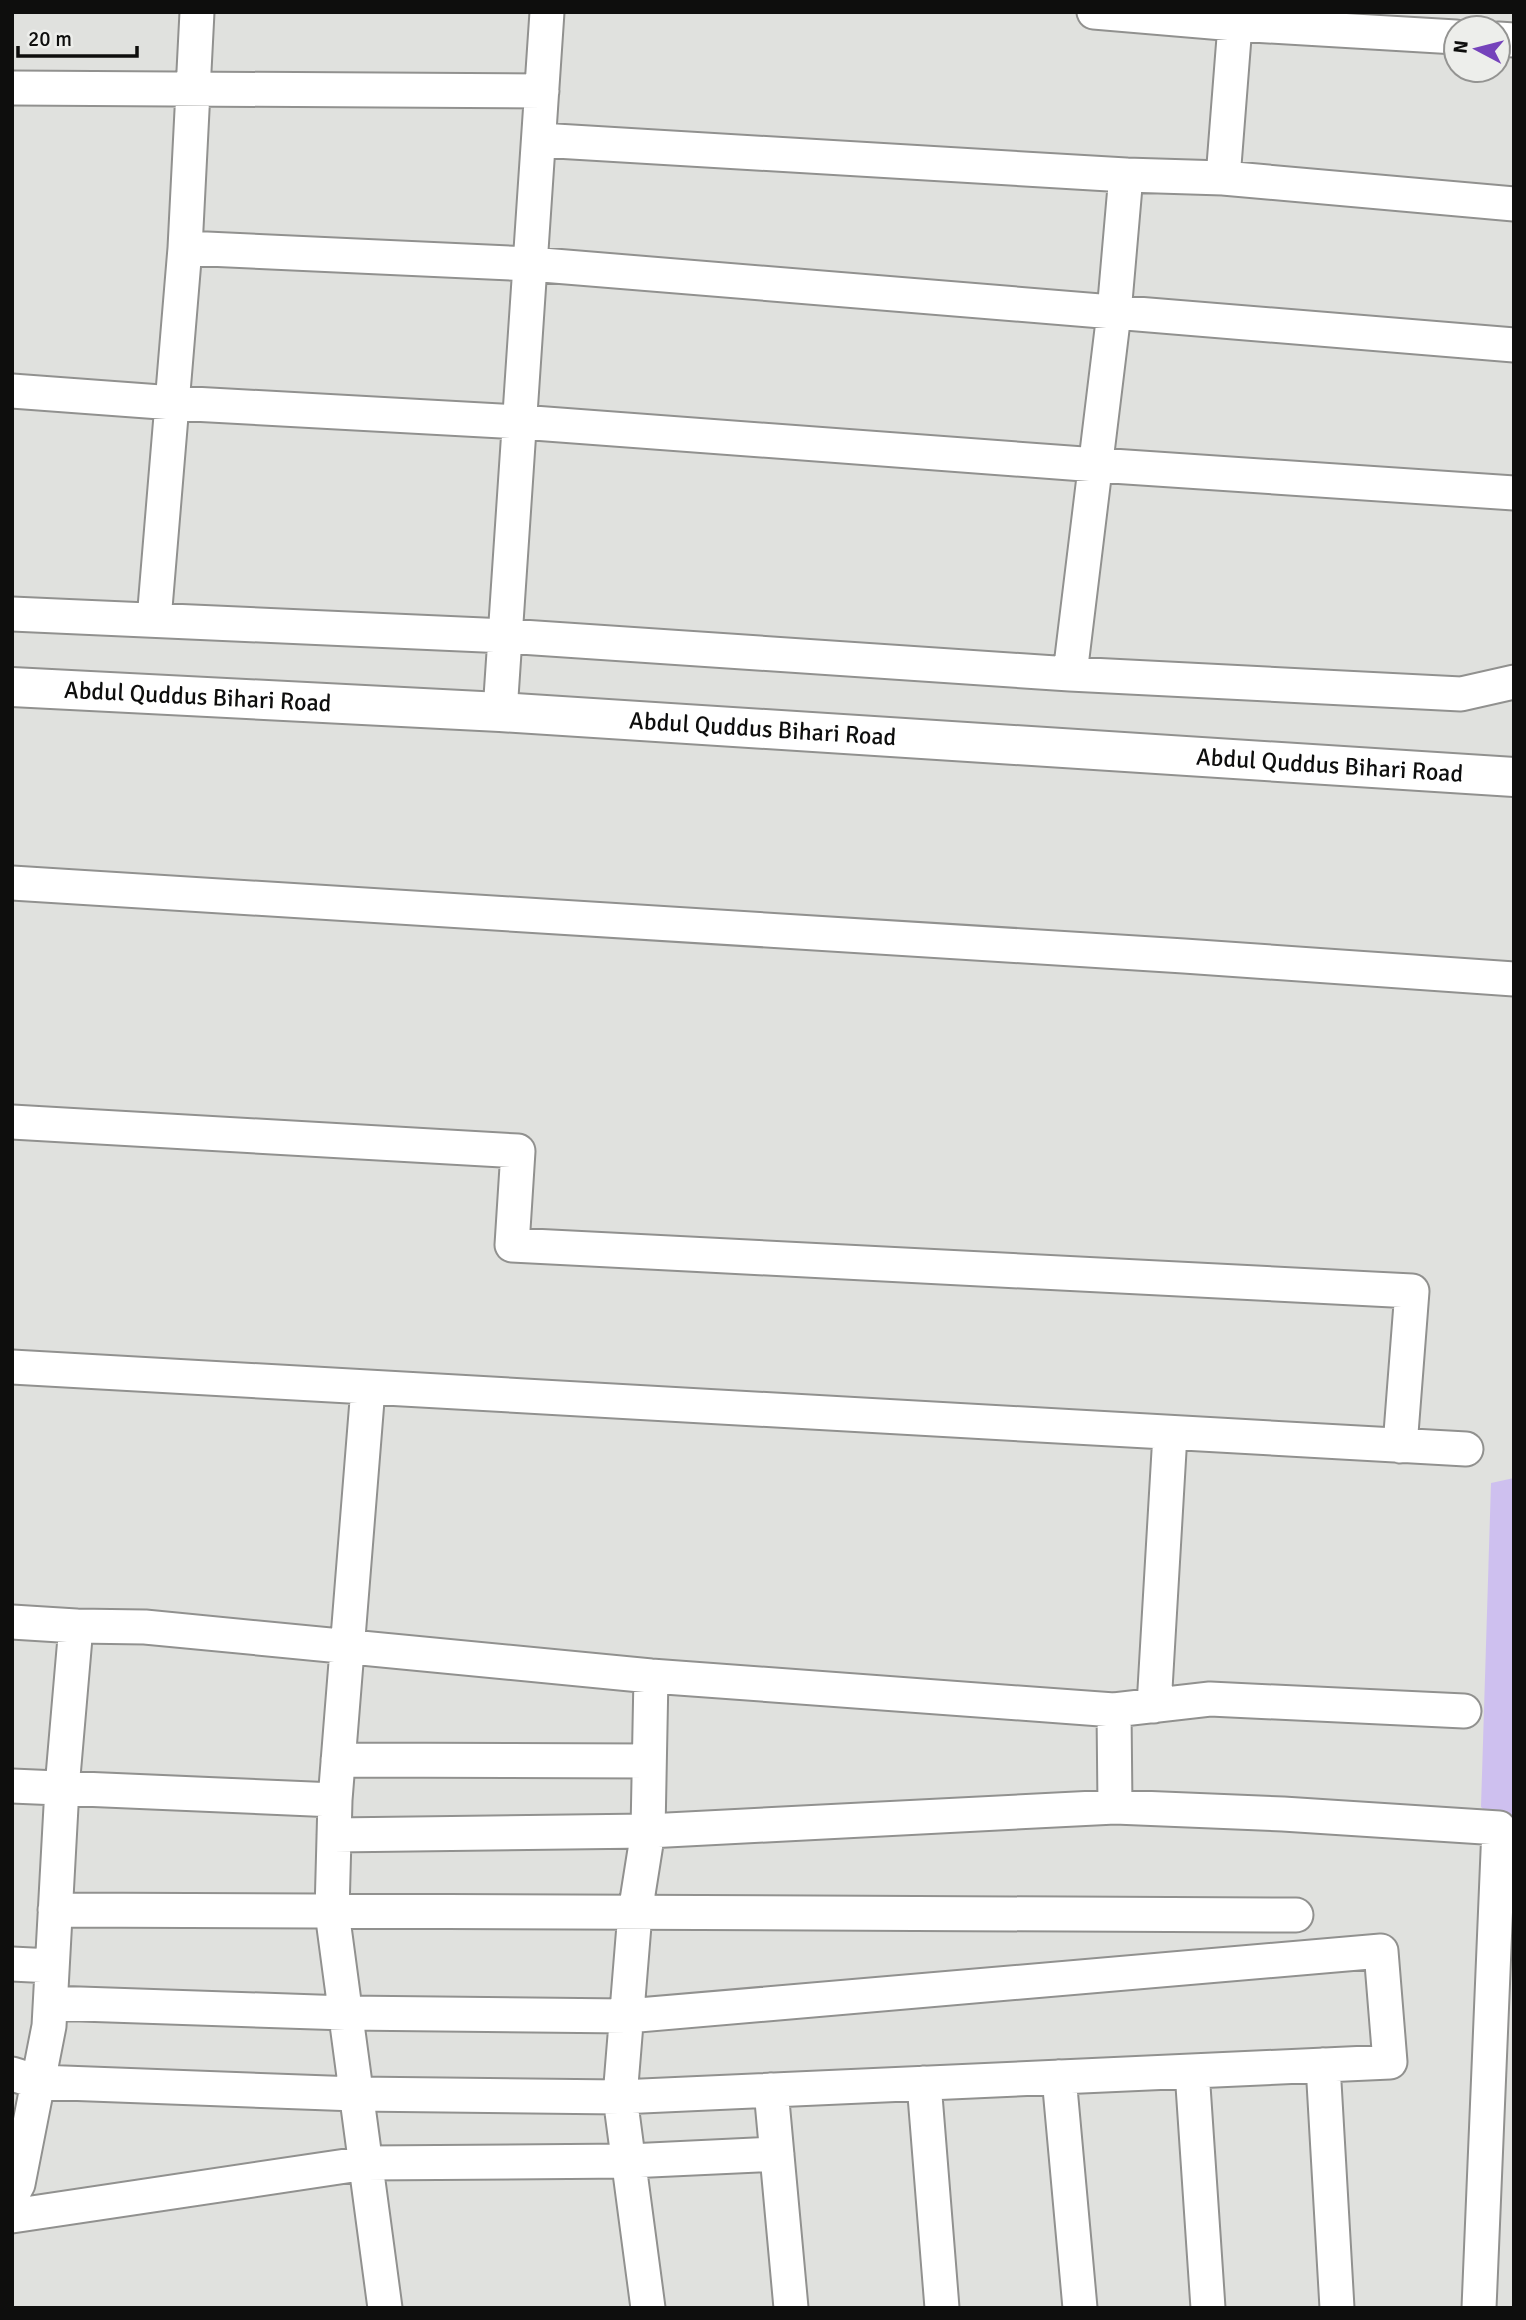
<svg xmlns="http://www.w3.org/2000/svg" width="1526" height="2320" font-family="Signika,sans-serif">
<rect width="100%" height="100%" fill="#e0e1de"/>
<path fill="#cec0ef" d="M1514,1478V1835L1481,1807L1491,1483Z"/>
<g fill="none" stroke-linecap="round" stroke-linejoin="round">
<defs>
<path id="street" d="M1094,12L1235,24L1456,37
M1498,39L1514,40
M12,88L542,91
M539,140L1126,175L1223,178L1514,204
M1223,178L1236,12
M185,248L530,264L1514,345
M12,391L174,403L520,422L1097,465L1514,493
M12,614L506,636L1070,674L1461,694L1514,682
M154,620L185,248L197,12
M1070,674L1114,313L1126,175
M500,712L547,12
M12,883L1184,956L1514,979
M12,1122L518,1151L512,1245L1412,1291L1400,1446
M12,1367L1466,1449
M368,1388L335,1800L332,1912L385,2308
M12,1622L76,1626L145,1627L651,1676L1114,1710L1210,1699L1464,1711
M1154,1706L1170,1434
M1114,1710L1115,1807
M338,1760L649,1761
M12,1786L335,1800
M334,1835L648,1831L1115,1807L1283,1814L1499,1828L1479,2308
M55,1910L1296,1915
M12,1964L52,1966
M1323,2065L1337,2308
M1192,2071L1208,2308
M12,2074L38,2082L356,2094L620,2097L1390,2062L1381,1951L627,2016L346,2013L51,2003
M1059,2077L1080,2308
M924,2083L942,2308
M771,2090L791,2308
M12,2195L18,2184L49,2026L62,1788L76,1626
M12,2216L366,2163L629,2161L777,2154
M648,2308L620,2097L635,1913L648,1831L651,1676"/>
<g id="secondary">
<path id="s1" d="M12,687L500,712L1514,777"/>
</g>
</defs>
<use href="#street" stroke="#91918f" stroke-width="37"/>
<use href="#secondary" stroke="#91918f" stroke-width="42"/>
<use href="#street" stroke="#fff" stroke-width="33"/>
<use href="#secondary" stroke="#fff" stroke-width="38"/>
</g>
<g text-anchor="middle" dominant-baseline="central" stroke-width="7" stroke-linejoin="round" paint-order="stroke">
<g font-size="24" fill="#0e0e0d" stroke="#edeeeb">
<text stroke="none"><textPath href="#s1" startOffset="186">Abdul Quddus Bihari Road</textPath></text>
<text stroke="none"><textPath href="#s1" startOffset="752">Abdul Quddus Bihari Road</textPath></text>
<text stroke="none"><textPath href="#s1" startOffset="1320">Abdul Quddus Bihari Road</textPath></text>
</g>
</g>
<rect width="1526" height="2320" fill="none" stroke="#0e0e0d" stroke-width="28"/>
<g transform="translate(1477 49) rotate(277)"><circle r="33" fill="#edeeeb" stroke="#949492" stroke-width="2"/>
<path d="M0-5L12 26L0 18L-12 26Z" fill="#7543bb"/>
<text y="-10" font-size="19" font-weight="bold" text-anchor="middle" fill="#0e0e0d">N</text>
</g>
<path d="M18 46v10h119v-10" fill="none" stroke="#0e0e0d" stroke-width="3.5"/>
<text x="28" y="46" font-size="21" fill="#0e0e0d" stroke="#edeeeb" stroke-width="5" paint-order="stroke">20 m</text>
</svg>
